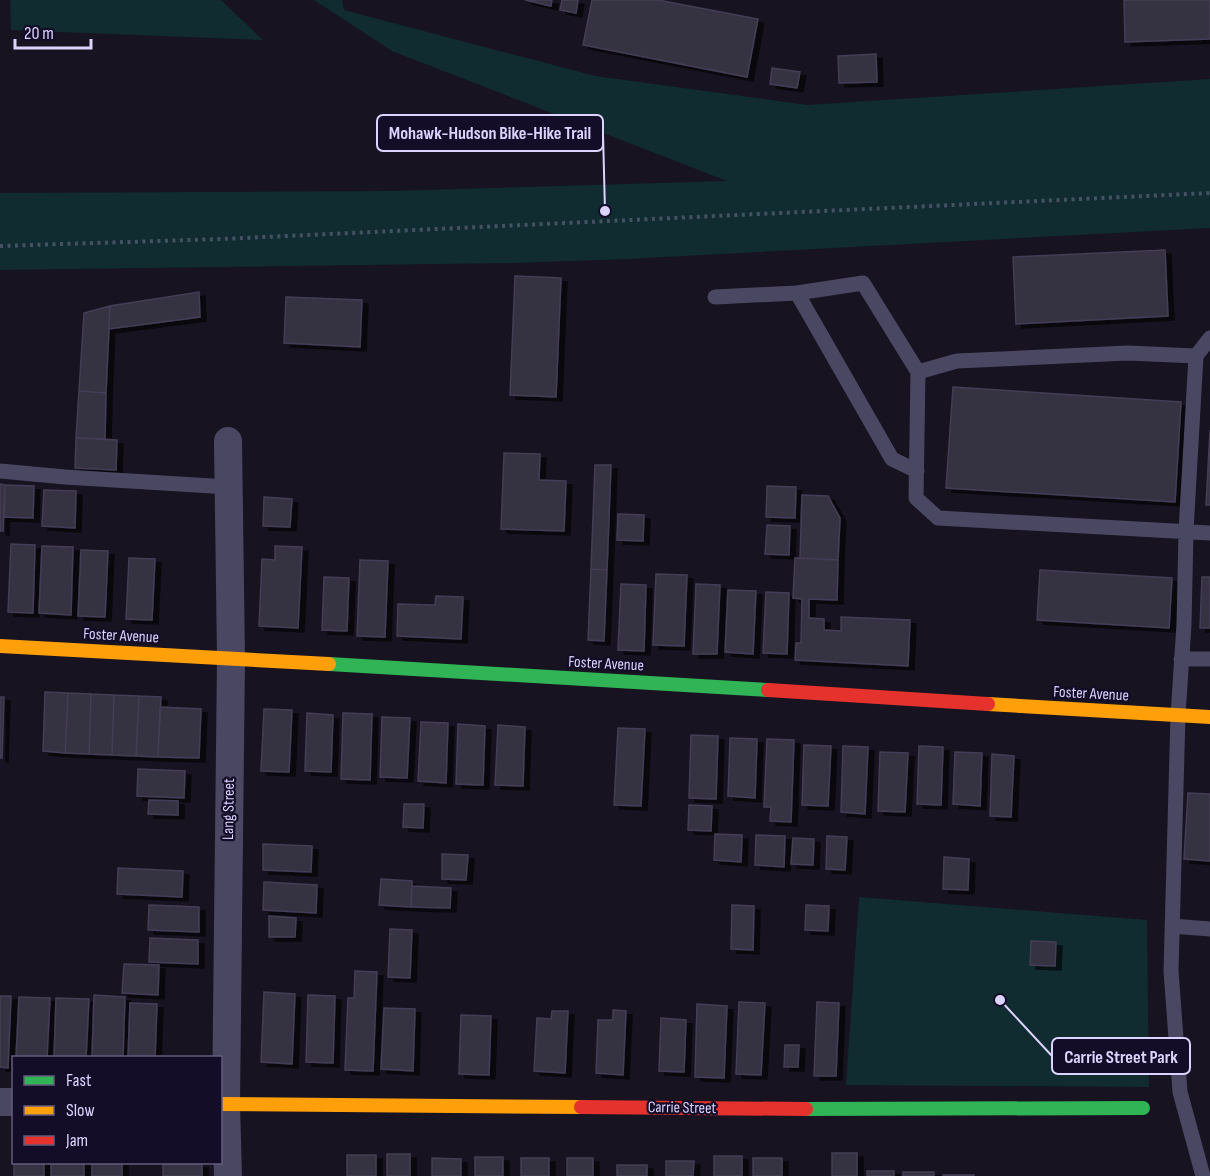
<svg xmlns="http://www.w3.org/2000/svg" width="1210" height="1176" font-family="'Sofia Sans Condensed',sans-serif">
<defs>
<filter id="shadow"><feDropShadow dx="6" dy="4" stdDeviation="0" flood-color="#0009"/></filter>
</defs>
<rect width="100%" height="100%" fill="#171321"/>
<path fill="#102c30" d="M10,0H221L263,40L11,30Z
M314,0H342L344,10L595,76L807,105L1210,79V228L627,259L514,263L0,270V193L391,191L727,181L392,51Z
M859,897L1147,920L1149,1087L846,1085Z"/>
<path fill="#363143" stroke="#443e56" stroke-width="1.5" filter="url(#shadow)" d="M525,0H552L551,6Z
M562,0H578L576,13L560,10Z
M592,0H658L758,19L747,77L583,45Z
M1124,0H1210V39L1125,42Z
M876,54L877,82L839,83L838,56Z
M772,68L800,72L797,88L770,84Z
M1165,250L1168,316L1016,324L1013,257Z
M515,276L561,278L556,397L510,395Z
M199,292L200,317L109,329L110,306Z
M286,297L362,300L360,347L284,343Z
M110,306L106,393L79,391L84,313Z
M953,387L1181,402L1175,502L946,488Z
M79,391L106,393L105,439L76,438Z
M1210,430V505H1206Z
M76,438L117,440L116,470L75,468Z
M504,453L540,454L539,480L566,481L564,531L501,529Z
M595,465H611L607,570L591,569Z
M0,484L5,485L3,531H0Z
M5,485L34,486L33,518L4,517Z
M767,486L796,487L795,518L766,517Z
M44,490L76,491L75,528L42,526Z
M802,495L828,496L840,518L838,560L800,558Z
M264,497L292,499L290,527L263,526Z
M618,514L644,515L643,541L617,540Z
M767,525L790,526L789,555L765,554Z
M11,544L35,545L33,613L8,612Z
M42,546L73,547L71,615L39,613Z
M275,546L302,547L298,628L259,626L262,559L275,560Z
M81,550L108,551L105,617L78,616Z
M129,558L155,559L152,620L126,619Z
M795,558L838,560L837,600L809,599V618L824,619V630L841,631V617L910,620L908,666L795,660L796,643H801L802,599L793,598Z
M360,560L388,561L385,637L357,636Z
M591,569L607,570L604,641L588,640Z
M1040,570L1172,578L1169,628L1037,620Z
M656,574L687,575L684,646L653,645Z
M324,577L349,578L347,631L322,630Z
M1202,577H1210V628H1200Z
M621,584L646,585L644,651L618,650Z
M696,584L720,585L717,654H693Z
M728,590L756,591L753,654L725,652Z
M766,592L789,593L787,654L763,653Z
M436,596L463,597L461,639L397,636L398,604L435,605Z
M45,692L68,693L65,753L43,751Z
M68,693L91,694L89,754L65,753Z
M91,694L114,695L112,755L89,754Z
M114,695L139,696L136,756L112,755Z
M139,696L161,697L158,757L136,756Z
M0,697H4L2,758H0Z
M160,707L201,709L199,758L158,757Z
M264,709L292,710L289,772L261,771Z
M307,713L333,715L331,772L305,771Z
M343,713L372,714L370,780L341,779Z
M382,717L410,718L407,778L380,777Z
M421,722L448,723L446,783L418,781Z
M458,724L485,726L483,785L456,784Z
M498,725L525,727L523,786L495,785Z
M618,728L645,729L641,806L614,805Z
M691,735L718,736L716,799L689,798Z
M730,738L757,739L755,798L728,796Z
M767,739L794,740L791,822L770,821L771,807H764Z
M804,745L831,746L828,806L802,805Z
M843,746L868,747L865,814L841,812Z
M919,746L943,747L941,805L917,804Z
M880,752L908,753L905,812L878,811Z
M955,752L982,753L980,806L953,804Z
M992,754L1014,756L1011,817L990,816Z
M138,769L185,771L184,798L137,796Z
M1188,793L1210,794V861L1184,859Z
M149,800L178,801V815L148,814Z
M404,804H424L423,828L403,827Z
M689,805L712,806L711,831L688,830Z
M715,834L742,835L741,862L714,860Z
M756,835L785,836L784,867L755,865Z
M827,836L847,837L845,870L826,869Z
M793,838L814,839L813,865L791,864Z
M263,844L312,846L311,872L263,870Z
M442,854L468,855L466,880L442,879Z
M944,857L969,859L968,890L943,889Z
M118,868L183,871L182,897L117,894Z
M381,879L412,881L411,907L379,905Z
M264,882L317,885L316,913L263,910Z
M412,886L451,888L450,908L411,907Z
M149,905L199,907V932L148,930Z
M732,905L754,906L753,950L731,949Z
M806,905L829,906L828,931L805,930Z
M269,916L296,918L295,937H269Z
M390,929L412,930L410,978L388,977Z
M150,938L198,940V964L149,962Z
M1031,941L1056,942L1055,966L1030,965Z
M124,964L159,965L158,995L122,993Z
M355,971L377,972L373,1071L345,1070L348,998H354Z
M264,992L295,994L292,1064L261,1062Z
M94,995L125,997L123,1058H92Z
M308,995L335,996L333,1063L306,1062Z
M0,996H11L8,1068L0,1067Z
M19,997L50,998L47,1058H16Z
M56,998L89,999L86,1058H54Z
M739,1002L765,1003L761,1075L736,1074Z
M817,1002L839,1003L836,1076H814Z
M130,1003L157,1004L155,1058H128Z
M697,1004L727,1006L724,1078L695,1077Z
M384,1008L415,1009L413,1071L381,1069Z
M613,1010L626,1011L623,1075L596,1073L598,1020H613Z
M552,1011H568L565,1073L534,1071L537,1018L551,1019Z
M461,1015L491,1016L489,1075L459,1074Z
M661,1018L686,1020L684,1072L659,1071Z
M785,1045H799L798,1067H784Z
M832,1153H857V1176H832Z
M387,1154H410V1176H387Z
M347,1155H376V1176H347Z
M714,1156H742V1176H714Z
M475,1157H503V1176H475Z
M432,1158L461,1159V1176H432Z
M521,1158H549V1176H521Z
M567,1158H593V1176H567Z
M753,1158H782V1176H753Z
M666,1161H694L693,1176H666Z
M14,1162H44V1176H14Z
M51,1162H84V1176H51Z
M92,1162H122V1176H92Z
M163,1164H202V1176H163Z
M617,1165H647V1176H617Z
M867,1171H894V1176H867Z
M903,1172H934V1176H903Z
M943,1175H974V1176H943Z"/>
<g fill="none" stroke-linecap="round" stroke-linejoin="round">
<path stroke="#455263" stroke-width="4" stroke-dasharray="3 4.5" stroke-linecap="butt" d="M0,246L222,239L1210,193"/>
<path stroke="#4a4762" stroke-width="15" d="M715,297L797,293
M1210,338L1196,356L1128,353L957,361L918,372L916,498L938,518L1210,533
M1196,356L1186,531L1184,625L1178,715L1171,971L1180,1092L1203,1176
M0,471L65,477L228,487
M917,471L892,459L797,293L863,283L918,372
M1181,659H1210
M1172,926L1210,929"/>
<path stroke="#4a4762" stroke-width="28" d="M228,441L231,658L226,1104L228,1176
M0,1102H14"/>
<path stroke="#30b455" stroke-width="14" d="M329,664L768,690
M806,1109L1143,1108"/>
<path stroke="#ff9f0a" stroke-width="14" d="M0,646L329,664
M988,704L1210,717
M220,1104L581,1107"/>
<path stroke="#e5322d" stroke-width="14" d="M768,690L988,704
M581,1107L806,1109"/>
</g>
<g text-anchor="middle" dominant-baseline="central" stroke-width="4.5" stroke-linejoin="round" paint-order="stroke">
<g font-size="16" fill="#dcd3ff" stroke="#140d27">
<text transform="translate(121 636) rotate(3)">Foster Avenue</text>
<text transform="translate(606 664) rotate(3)">Foster Avenue</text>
<text transform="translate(1091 694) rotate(3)">Foster Avenue</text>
<text transform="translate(229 809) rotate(-89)">Lang Street</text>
<text transform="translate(682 1108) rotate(1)">Carrie Street</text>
</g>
</g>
<path fill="none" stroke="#dcd3ff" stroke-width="2" d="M605 211L603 133M1000 1000L1052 1056"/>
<g fill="#dcd3ff" stroke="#140d27" stroke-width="2">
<circle cx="605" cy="211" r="6"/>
<circle cx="1000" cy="1000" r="6"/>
</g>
<g fill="#140d27" stroke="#dcd3ff" stroke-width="2">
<rect x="377" y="115" width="226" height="36" rx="6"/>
<rect x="1052" y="1038" width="138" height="36" rx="6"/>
</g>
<g font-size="18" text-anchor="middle" font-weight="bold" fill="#dcd3ff">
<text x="490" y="139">Mohawk-Hudson Bike-Hike Trail</text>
<text x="1121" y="1063">Carrie Street Park</text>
</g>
<rect x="12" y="1056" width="210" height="108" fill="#140d27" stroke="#645c7d" stroke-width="1.5"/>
<rect x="24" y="1076" width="30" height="9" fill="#30b455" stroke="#645c7d" stroke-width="1.5"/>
<text x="66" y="1086" font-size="18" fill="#dcd3ff">Fast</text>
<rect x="24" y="1106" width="30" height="9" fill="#ff9f0a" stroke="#645c7d" stroke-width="1.5"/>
<text x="66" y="1116" font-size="18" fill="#dcd3ff">Slow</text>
<rect x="24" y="1136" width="30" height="9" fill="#e5322d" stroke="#645c7d" stroke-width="1.5"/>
<text x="66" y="1146" font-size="18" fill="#dcd3ff">Jam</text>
<path d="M15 39v9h76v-9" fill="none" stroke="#dcd3ff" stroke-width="3"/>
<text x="24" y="39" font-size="18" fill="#dcd3ff" stroke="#140d27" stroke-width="4.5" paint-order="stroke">20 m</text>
</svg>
